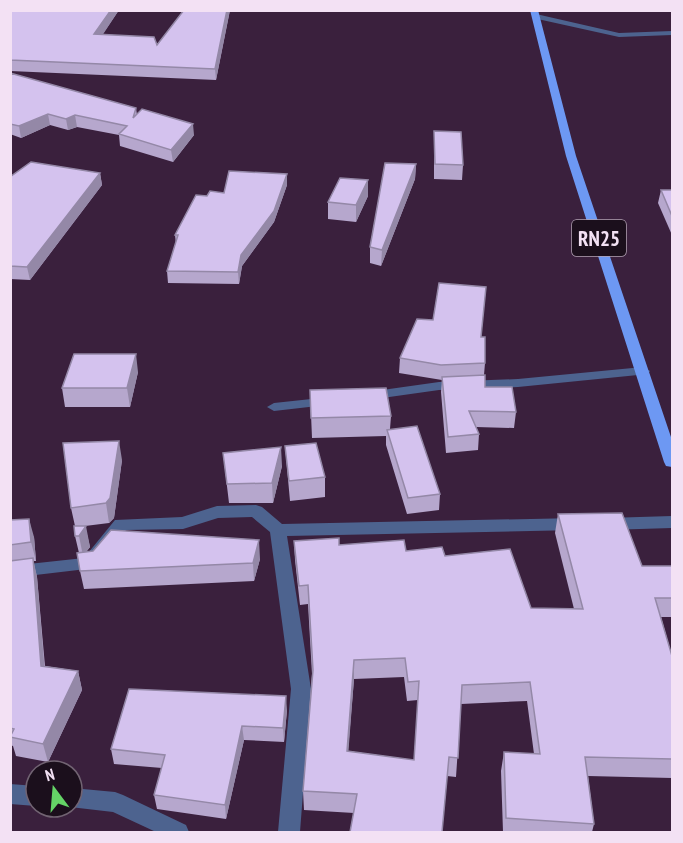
<svg xmlns="http://www.w3.org/2000/svg" width="683" height="843" font-family="'PT Sans Narrow',sans-serif">
<rect width="100%" height="100%" fill="#3a203d"/>
<g fill="none" stroke-linecap="round" stroke-linejoin="round">
<path fill="#4d638f" fill-rule="evenodd" d="M536,14L619,33L672,31V35L619,37L533,18V14Z
M643,367L650,371L648,374L518,387L439,390L368,400L361,396L368,392L439,382L518,379Z
M330,397L335,398L337,401L335,404L274,411L267,407L274,403Z
M256,505L262,507L282,524L577,518L583,520L585,524L583,528L577,530L287,536L311,689L300,832H278L291,689L270,532L252,517L218,518L183,529L126,530L95,568L10,578V566L84,558L115,520L182,517L217,506Z
M672,516V528L607,530L601,528L599,524L601,520L607,518Z
M10,784L36,786V806L10,804Z
M72,788L115,792L123,795L186,825L189,832H156L113,812L70,807H72Z"/>
<path fill="#6d98f3" fill-rule="evenodd" d="M530,10H538L576,156L672,440V467L666,466L664,462L566,156Z"/>
</g>
<path fill="#b6a7cd" fill-rule="evenodd" d="M10,10H119L102,35L157,45L184,10H230L216,80L10,71Z
M10,73L136,108L137,115L194,135L173,162L120,146L119,135L77,127L68,130L50,125L21,138L10,134Z
M434,131L463,165L462,180L434,179Z
M416,164L415,179L381,266L370,263V247Z
M100,173L102,185L30,280L10,279V177Z
M287,174V185L274,222L242,266L239,284L168,283L167,271L176,244L175,235L207,196L224,193Z
M368,180V196L356,222L328,219V202Z
M661,190H672V235L658,203Z
M481,337L485,363L484,375L485,387L516,412L514,428L476,427L479,434L478,450L446,453L441,392L442,380L399,373L400,358Z
M138,372L130,407H65L62,388Z
M310,390L391,416L390,429L440,494L439,510L407,514L386,445V436L312,438Z
M285,446L325,477V497L290,501Z
M223,453L282,466L273,503H229Z
M122,460L114,518L109,523L85,526L90,547L86,552L260,559L254,581L84,589L80,571L79,553L75,536V526L71,508Z
M558,514L642,566H672V617H661L672,656V778L588,776L594,824L592,832H503L501,771L504,752L534,754L527,701L461,704L456,777L447,776L354,813L304,810L303,791L312,674L308,604L300,605L295,560L294,541L406,551L445,556L531,608L574,609L555,533ZM404,677L407,701L418,700L414,760L348,751L354,679Z
M10,520L34,537L36,561H33L37,577L45,666L78,671L82,690L48,762L16,756L13,746L10,745Z
M287,710L284,742L244,740L226,819L157,809L154,795L162,768L114,764L111,749Z"/>
<path fill="#9488a7" d="M111,10H119L96,45L94,34Z
M227,10H230L216,80L215,69Z
M48,114L50,125L21,138L19,126Z
M75,115L77,127L68,130L66,119Z
M193,124L194,135L173,162L171,150Z
M416,164L415,179L381,266L382,250Z
M100,173L102,185L30,280L27,267Z
M287,174V185L274,222L242,266L239,284L238,272L241,255Z
M368,180V196L356,222V205Z
M136,354L138,372L130,407L127,388Z
M119,441L122,460L114,518L109,523L106,503Z
M281,447L282,466L273,503L272,483Z
M29,519L34,537L36,561L31,542Z
M86,526L90,547L83,556L79,536Z
M259,540L260,559L254,581L253,563Z
M33,558L37,577L46,685L41,666Z
M354,660V679L347,770V751Z
M78,671L82,690L48,762L43,744Z
M286,696L287,710L284,742L283,728Z
M242,726L244,740L226,819L225,805Z"/>
<path fill="#d4c2ee" stroke="#9488a7" stroke-width="1.5" fill-rule="evenodd" d="M10,10H111L94,34L154,37L157,45L184,10H227L215,69L10,60Z
M10,73L136,108L133,118L142,109L193,124L171,150L119,134L127,126L75,115L66,119L48,114L19,126L10,124Z
M434,131L461,132L463,165L435,164Z
M31,162L100,173L27,267L10,266V177Z
M385,163L416,164L382,250L370,247Z
M229,171L287,174L274,211L241,255L238,272L167,271L178,235H175L196,195L207,196L210,191L224,193Z
M340,178L368,180L356,205L328,202Z
M661,190H672V216Z
M439,283L486,287L481,337H485V363L441,365L400,358L417,319L433,320Z
M74,354H136L127,388H62Z
M485,375V387H512L516,412L469,411L479,434L448,437L442,377Z
M386,388L391,416L311,418L310,390Z
M417,426L440,494L408,498L387,430Z
M119,441L110,498L106,503L71,508L63,443Z
M316,443L325,477L289,481L285,446Z
M281,447L272,483L227,484L223,453Z
M622,513L642,566H672V598H655L672,656V759L585,757L594,824L506,818L504,752L540,754L530,682L462,685L458,758L449,757L442,832H350L357,794L303,791L313,670L308,585L299,586L294,541L339,538V545L404,540L406,551L442,547L445,556L510,549L531,608L583,609L558,514ZM405,658L408,682L419,681L414,760L347,751L354,660Z
M29,519L31,542L10,545V520Z
M74,526H86L79,536H75Z
M111,530L259,540L253,563L80,571L77,553L93,551Z
M33,558L41,666L78,671L43,744L10,737L14,729L10,728V561Z
M129,689L286,696L283,728L242,726L225,805L154,795L165,755L111,749Z"/>
<g text-anchor="middle" dominant-baseline="central" stroke-width="6" stroke-linejoin="round" paint-order="stroke">
<rect fill="#1b0f1c" stroke="#b2a2b3" stroke-width="1.5" x="572" y="220" width="54" height="36" rx="4.5"/>
<g font-size="21" font-weight="bold" fill="#f3e1f4">
<text x="599" y="238">RN25</text>
</g>
</g>
<rect width="683" height="843" fill="none" stroke="#f3e1f4" stroke-width="24"/>
<g transform="translate(54 789) rotate(344)"><circle r="28" fill="#1b0f1c" stroke="#716372" stroke-width="1.5"/>
<path d="M0-4.5L10 22L0 15L-10 22Z" fill="#65d467"/>
<text y="-9" font-size="16" font-weight="bold" text-anchor="middle" fill="#f3e1f4">N</text>
</g>
</svg>
